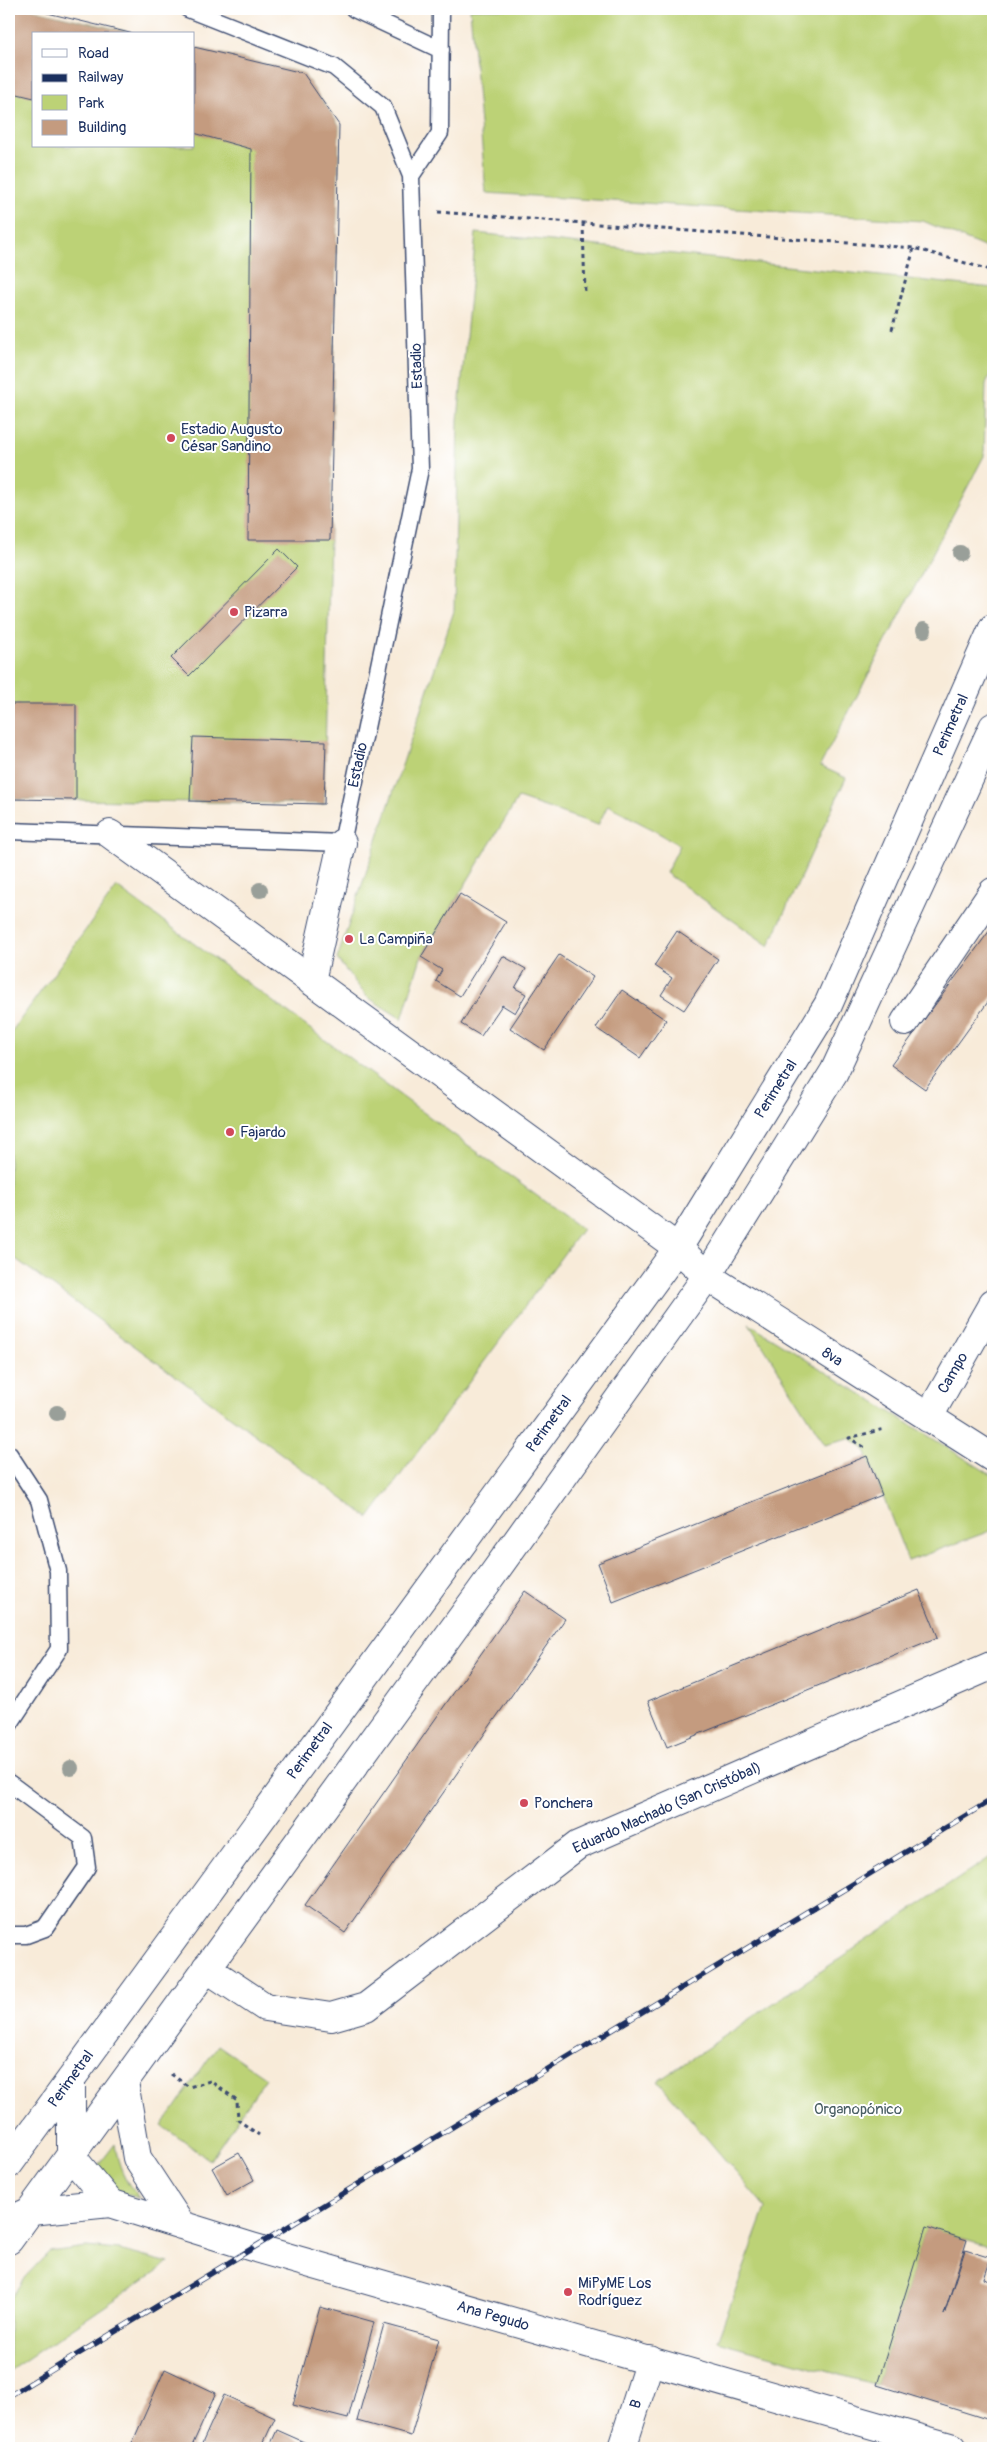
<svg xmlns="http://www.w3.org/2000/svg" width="1002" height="2457" font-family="Pangolin,sans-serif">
<rect width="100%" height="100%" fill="#fff"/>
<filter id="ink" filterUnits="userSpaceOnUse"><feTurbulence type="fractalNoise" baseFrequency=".02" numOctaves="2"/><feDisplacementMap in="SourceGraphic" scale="10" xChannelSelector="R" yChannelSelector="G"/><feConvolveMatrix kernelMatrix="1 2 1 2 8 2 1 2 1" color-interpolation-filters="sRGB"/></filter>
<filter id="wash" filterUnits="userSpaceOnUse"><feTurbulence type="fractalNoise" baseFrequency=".0096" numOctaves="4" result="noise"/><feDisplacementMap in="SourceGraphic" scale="20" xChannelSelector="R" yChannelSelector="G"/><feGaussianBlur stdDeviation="1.12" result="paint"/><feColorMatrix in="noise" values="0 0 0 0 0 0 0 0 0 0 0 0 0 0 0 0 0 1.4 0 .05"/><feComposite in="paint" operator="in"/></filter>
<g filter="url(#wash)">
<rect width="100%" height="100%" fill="#f8ebd9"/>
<path fill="#bcd276" stroke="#6c806a" d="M9,9H31L137,34H34V146H194V47L303,73L339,125L324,804L9,799Z
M470,9H993V251L923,221L486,193Z
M476,233L993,288V366L986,384L984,456L820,766L846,778L769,946L666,873L680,845L608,805L598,825L518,798L421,957L402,1019L367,997L337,959L454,611L458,420Z
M117,887L582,1229L369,1518L9,1254V1035Z
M749,1324L993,1476V1530L908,1561L864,1447L849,1438L825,1444Z
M992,1856L993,2247L926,2228L877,2385L717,2341L766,2208L658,2081Z
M218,2045L266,2078L210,2160L162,2126Z
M115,2144C118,2166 125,2181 139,2198L112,2190L94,2171Z
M86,2247L119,2250L169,2263L9,2371V2301L25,2277L49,2252Z"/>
<g id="blocks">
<path fill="#c49b7f" d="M9,9H31L134,34H34V98L9,92Z
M194,47L303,73L339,125L330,540H248L251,149L194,133Z
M279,549L297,567L189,676L171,658Z
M9,704H76V800L9,799Z
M193,737L326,741L324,804L190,801Z
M460,894L506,922L460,996L436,981L442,970L421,957Z
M993,926V995L925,1089L891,1065Z
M677,931L718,959L684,1010L661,995L672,978L654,966Z
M559,955L593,977L544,1050L510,1028Z
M503,956L526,969L515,988L526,994L515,1013L502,1005L481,1036L461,1024Z
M622,990L666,1020L640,1058L596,1028Z
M867,1456L882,1495L613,1602L598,1563Z
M919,1590L938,1637L667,1747L648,1701Z
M525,1591L565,1619L345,1933L305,1905Z
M239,2153L254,2180L227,2195L212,2168Z
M926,2227L967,2240L944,2315L965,2250L991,2258L984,2279L993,2282V2421L877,2385Z
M320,2307L374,2322L348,2419L293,2405Z
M384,2324L439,2339L411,2436L357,2421Z
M165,2369L216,2393L191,2448H130Z
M224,2395L275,2418L261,2448H200Z
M277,2430L313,2446L312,2448H269Z"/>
</g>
</g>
<g filter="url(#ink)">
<use href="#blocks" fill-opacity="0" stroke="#3c4b70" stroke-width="1"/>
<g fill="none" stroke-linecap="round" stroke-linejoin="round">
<defs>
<path id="lane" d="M354,9L441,50
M411,176L440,133L441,9
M9,831L342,843L420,469L411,176L383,107L334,67L188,9
M9,1454L39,1500L58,1571L59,1649L9,1725
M9,1783L83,1838L87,1867L45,1928L26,1935H9"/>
<path id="street" d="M110,834L678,1248L707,1276L993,1458
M311,981L342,843
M905,1022L993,892
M928,1418L993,1303
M206,1968L265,2007L331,2017L366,2007L578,1845L993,1665
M622,2448L650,2360"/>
<path id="secondary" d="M71,2079V2156L110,2203
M124,2082L137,2158L181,2225
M9,2164L678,1248L828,1005L993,628
M20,2216L31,2211L110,2203L252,2247L953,2448
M9,2240L481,1591L707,1276L834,1072L993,727"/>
</defs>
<use href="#lane" stroke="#3c4b70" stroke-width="19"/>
<use href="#street" stroke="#3c4b70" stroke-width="30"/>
<use href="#secondary" stroke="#3c4b70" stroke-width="30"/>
<path stroke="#3c4b70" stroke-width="3" stroke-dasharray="4 4" stroke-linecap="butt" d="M438,212L914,248L993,271
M583,223L585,294
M892,330L914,248
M864,1447L849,1438L884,1429
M171,2074L189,2087L210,2081L237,2100L238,2120L259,2135"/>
<use href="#lane" stroke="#fff" stroke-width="16"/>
<use href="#street" stroke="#fff" stroke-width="28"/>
<use href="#secondary" stroke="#fff" stroke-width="28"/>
<defs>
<path id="rail" d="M9,2396L993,1799"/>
</defs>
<use href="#rail" stroke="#1b2f5e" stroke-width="5.5"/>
<use href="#rail" stroke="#fff" stroke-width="4" stroke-dasharray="11" stroke-linecap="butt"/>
</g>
<g fill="#999f99">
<circle cx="960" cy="553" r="8"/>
<circle cx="924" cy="630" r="8"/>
<circle cx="260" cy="890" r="8"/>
<circle cx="57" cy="1413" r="8"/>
<circle cx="71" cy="1768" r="8"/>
</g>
</g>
<g fill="#d1495b" stroke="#fff" stroke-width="2">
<circle cx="171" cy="438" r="5"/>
<circle cx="234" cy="612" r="5"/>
<circle cx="349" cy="939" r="5"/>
<circle cx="230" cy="1132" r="5"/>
<circle cx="524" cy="1803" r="5"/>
<circle cx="568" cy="2292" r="5"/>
</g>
<g text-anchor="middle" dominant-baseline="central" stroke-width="4" stroke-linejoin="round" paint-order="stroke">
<g font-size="15" fill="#1b2f5e" stroke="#fff">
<text transform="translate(417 366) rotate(-92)">Estadio</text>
<text transform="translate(951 725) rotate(-66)">Perimetral</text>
<text transform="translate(358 765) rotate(-78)">Estadio</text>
<text transform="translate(776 1089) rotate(-58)">Perimetral</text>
<text transform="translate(832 1357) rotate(33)">8va</text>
<text transform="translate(953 1373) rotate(-60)">Campo</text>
<text transform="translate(549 1424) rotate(-54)">Perimetral</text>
<text transform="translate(310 1751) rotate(-54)">Perimetral</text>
<text transform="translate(667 1808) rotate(-24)">Eduardo Machado (San Cristóbal)</text>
<text transform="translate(71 2079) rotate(-54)">Perimetral</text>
<text transform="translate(493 2316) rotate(16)">Ana Pegudo</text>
<text transform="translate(636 2404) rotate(-72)">B</text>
</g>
<g font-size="15" fill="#1b2f5e" stroke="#fff" text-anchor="start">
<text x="181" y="429">Estadio Augusto<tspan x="181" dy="17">César Sandino</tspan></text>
<text x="244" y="612">Pizarra</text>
<text x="359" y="939">La Campiña</text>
<text x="240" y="1132">Fajardo</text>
<text x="534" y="1803">Ponchera</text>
<text x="578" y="2283">MiPyME Los<tspan x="578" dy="17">Rodríguez</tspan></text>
</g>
<g font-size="15" fill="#4b6065" stroke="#fff">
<text x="858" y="2109">Organopónico</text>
</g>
</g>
<rect width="1002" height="2457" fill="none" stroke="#fff" stroke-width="30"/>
<rect x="32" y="32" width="162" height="115" fill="#ffffff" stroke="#a4acbf"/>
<rect x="42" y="49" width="25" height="8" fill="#ffffff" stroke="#a4acbf"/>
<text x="78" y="58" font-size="15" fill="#1b2f5e">Road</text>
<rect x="42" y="74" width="25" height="8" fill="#1b2f5e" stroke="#a4acbf"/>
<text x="78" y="82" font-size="15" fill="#1b2f5e">Railway</text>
<rect x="42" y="95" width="25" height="15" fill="#bcd276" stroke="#a4acbf"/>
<text x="78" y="108" font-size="15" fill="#1b2f5e">Park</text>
<rect x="42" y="120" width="25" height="15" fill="#c49b7f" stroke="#a4acbf"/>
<text x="78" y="132" font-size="15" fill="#1b2f5e">Building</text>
</svg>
